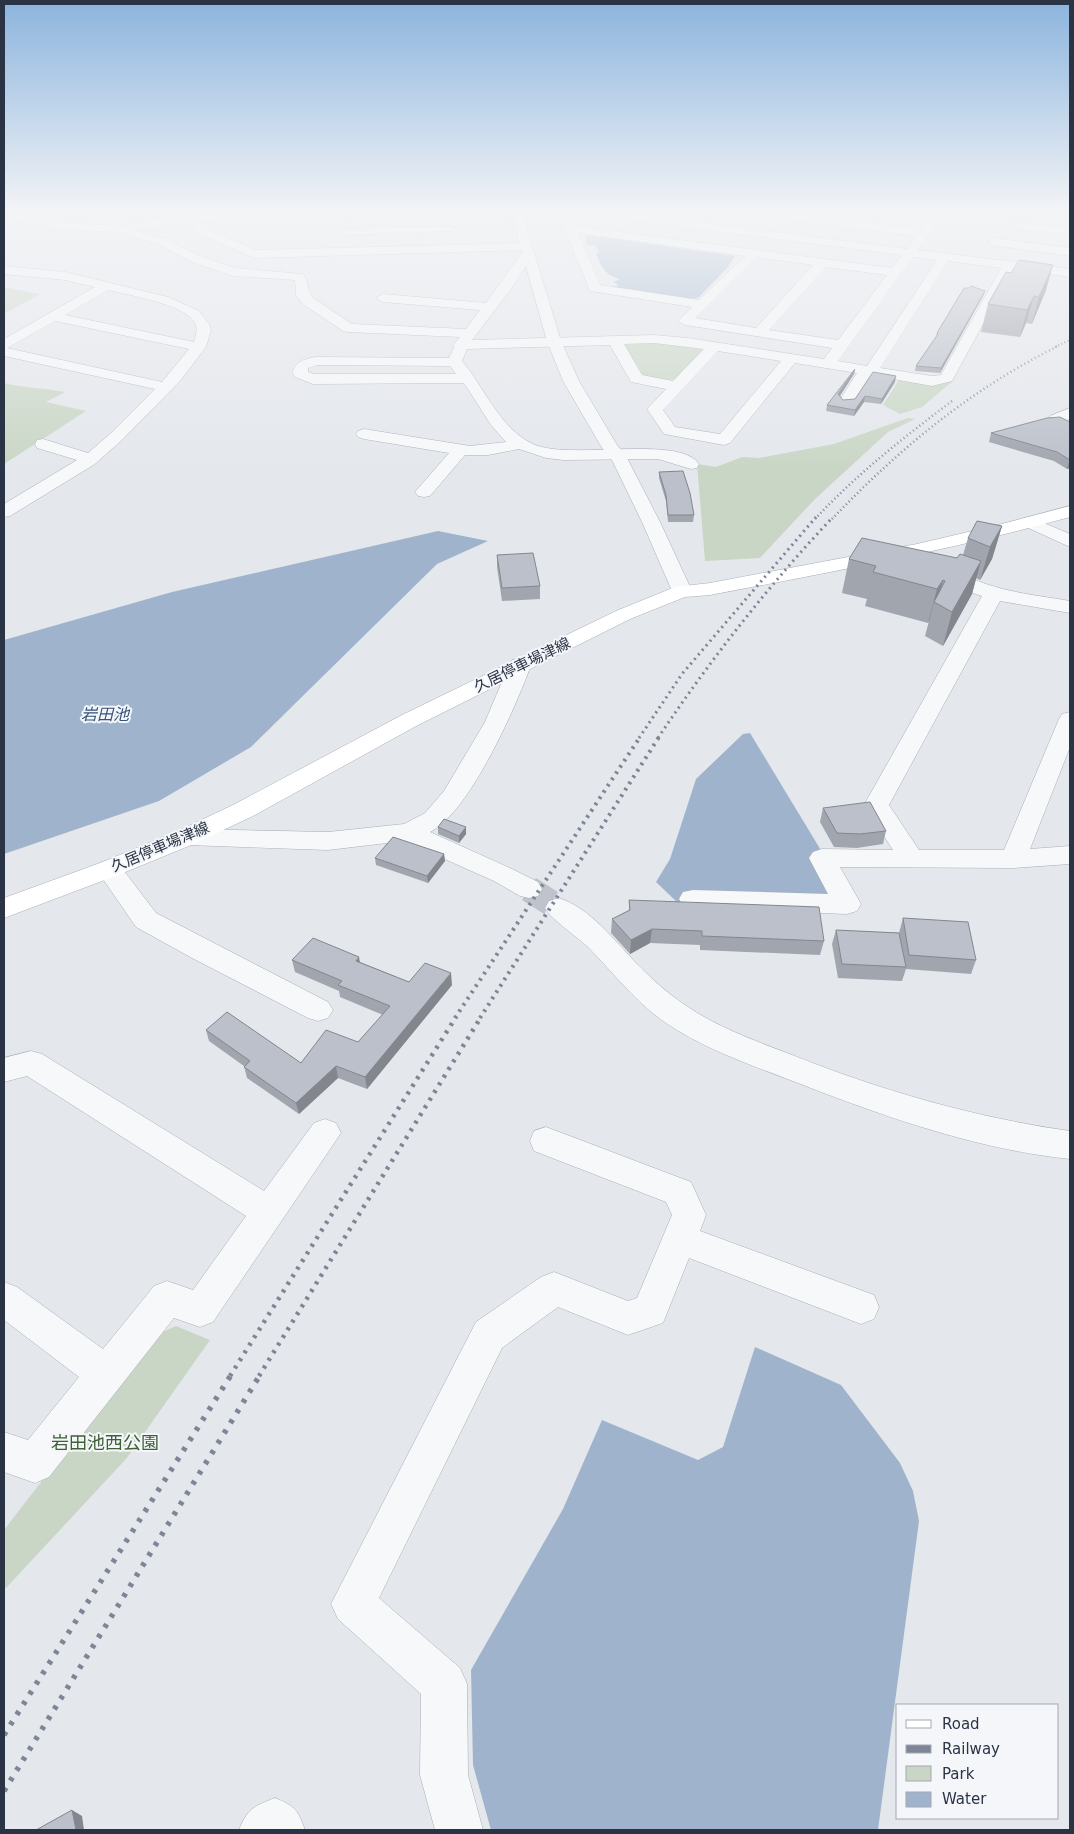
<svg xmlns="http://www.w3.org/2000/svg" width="1074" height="1834" font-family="'DejaVu Sans','Noto Sans JP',sans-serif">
<rect width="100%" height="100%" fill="#e4e7ec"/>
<path fill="#c9d6c5" d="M149,213H194L182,217L142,222L131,218Z
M4,287L40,294L4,314Z
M632,341L698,346L703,350L675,379L665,380L649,378L642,374L624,344Z
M900,378L934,384L954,380L922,407L900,414L883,405Z
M4,383C24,388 44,388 65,392L46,402L86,411L4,464Z
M908,418L915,419L888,432L815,499L760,558L705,561L697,464L716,467L742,457L759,458L834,444Z
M176,1326L210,1340L126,1459L6,1588L4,1587V1530L154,1336Z"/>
<path fill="#9fb4cc" d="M589,235L735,256L728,267L698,298L690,299L612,287L619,285L613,282L620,279C605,275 602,268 596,254L599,252L596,246L586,245V236Z
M438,531L488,541L437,564L251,747L159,801L4,854V640L172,592Z
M750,733L822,852L835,893L828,897L678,903L656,882L670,859L696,779L743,734Z
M755,1347L841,1385L900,1463L913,1491L919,1521L878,1830H491L473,1765L471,1670L563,1509L602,1420L698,1460L723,1447Z"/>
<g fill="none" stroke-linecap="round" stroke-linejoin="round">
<path stroke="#bfc3cb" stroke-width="26" stroke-dasharray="26 13" stroke-linecap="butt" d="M529,889L559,908"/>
<defs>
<path id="minor" d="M30,213H52L51,215L44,217L50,222L120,226L161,218L194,215L381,213L375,216L201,221L205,228L256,250L530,243L532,246L530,249L526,250L254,258L196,232L190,222L134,230L167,239L200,256L235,268L303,274C309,282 307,291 313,298L352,324L466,329L480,310L383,302L376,298L383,294L486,303L524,250H532L534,253L511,289L472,340L654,335L688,338L824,359L832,348L685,325L678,321L692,307L590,291L559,216L565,213L569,214L575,226L892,268L902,255L599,216L593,213H623L907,249L916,236L752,216L746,213H779L921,229L933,213H944L918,250L1070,269V277L1013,269L952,381L932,386L871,375L852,404H842L839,401L857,373L795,363L730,443L724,445L664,434L647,409L666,389L631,382L610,345L467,349L462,361C485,388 499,428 533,444C569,461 679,434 699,464L697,468L691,469L658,459L564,460L546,458L519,449L488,455H465L430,496L424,497L418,496L415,492L449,453L364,439L358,437L356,434L358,431L364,429L470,446L506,442L491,425L466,386L463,383L313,384L295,377L293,374C294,361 303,360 315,357L449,358L454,347L453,345L460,337L348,332L343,331L303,304L296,295L295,280L233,276L192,262L159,245L119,232L47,228L33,219L4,225V219ZM578,233L745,256L699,300L600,285ZM757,257L813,265L756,328L695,318ZM913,257L937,260L867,366L838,361ZM948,261L1001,268L941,375L932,376L880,368ZM826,267L887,275L838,340L769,330ZM654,343L704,349L673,381L642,375L624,344ZM718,351L781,361L720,434L675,427L663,410ZM317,365L450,366L456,374H315L308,372V368Z
M1018,223L1070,229V235L1014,228L1012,226L1014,224Z
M449,226L453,227L455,229L453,231L343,235L337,232L343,229Z
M994,238L1070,248V256L990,245L988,242Z
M4,266L65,272L168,297L199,311L209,324L211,330L206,347L180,381L122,440L95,464L10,516L4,517V504L77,460L37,448L35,444L37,440L43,439L88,453L111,433L155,389L4,356V339L95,287L65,280L4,274ZM108,290C128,295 185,304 195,323C198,329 196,335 194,342L65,315ZM55,321L189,349L162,382L7,348Z
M1070,408V419L1056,424L1050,422L1048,419L1050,416Z
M1030,517L1070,534V547L1024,526L1021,522L1024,518Z
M941,563C956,567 968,578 983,583C1011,593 1041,596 1070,601V613L1000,601L889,805L919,850H1004L1059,719L1062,714L1070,712V747L1030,849L1070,846V864L1013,868L840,867L861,904L857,911L847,914L693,908L683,906L679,899L683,892L693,890L828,894L809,858L813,852L822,849L893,850L864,805L982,596L963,590L934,573L931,569L934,565Z
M520,659L528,660L531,665C516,707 469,813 430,832L512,869L538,882L542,889L538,896L529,898L520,896L494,881L404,841L328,850L187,845L178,843L174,837L178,831L187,829L328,832L404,824L425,813L444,791L485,722L509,665L512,660Z
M109,860L118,863L156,913L328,1002L333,1010L328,1018L318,1021L308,1018L192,958L136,927L96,869L100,863Z
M559,898C590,908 614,940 636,963C651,978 667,993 685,1005C715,1026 753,1040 787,1053C879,1090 972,1117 1070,1131V1159C974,1149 880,1115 790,1080C748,1064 703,1048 666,1023C635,1002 613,972 587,946C575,935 553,921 545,908L549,901Z
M31,1051L42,1054L264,1191L314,1123L325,1119L336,1123L341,1133L213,1322L200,1327L174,1318L49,1477L35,1483L4,1472V1432L28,1440L79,1377L4,1320V1282L17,1287L103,1349L154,1286L167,1281L193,1290L246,1216L27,1076L4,1082V1058Z
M546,1127L691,1182L706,1215L700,1231L874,1295L879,1307L874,1319L861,1324L689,1258L663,1323L628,1335L558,1307L502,1348L379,1598L460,1668L467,1684L468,1775L483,1830H435L420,1775L421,1694L338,1619L331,1604L476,1322L541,1277L554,1272L628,1301L637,1298L672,1215L666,1202L534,1151L530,1141L534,1131Z
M275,1798C295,1806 298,1810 305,1830H239C247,1809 254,1806 275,1798Z"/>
<path id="tertiary" d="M511,213H522L561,341L579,381L617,445L626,456L660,522L692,591L689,595L682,597L675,595L672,591L642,522L611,458L602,448L563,381L547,341Z"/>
<path id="secondary" d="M1070,506V517C952,550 831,572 710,595L685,597L630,619L418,725L253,816L196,843L118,875L4,918V898L100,863L178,831L235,804L402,715L616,611L675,587L710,583L917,544L998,525Z"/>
</defs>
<use href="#minor" stroke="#a9aeb7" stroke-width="1"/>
<use href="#tertiary" stroke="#a9aeb7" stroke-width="1"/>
<use href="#secondary" stroke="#a9aeb7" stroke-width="1"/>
<use href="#minor" fill="#f7f8fa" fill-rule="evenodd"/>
<use href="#tertiary" fill="#f7f8fa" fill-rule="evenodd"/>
<use href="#secondary" fill="#fff" fill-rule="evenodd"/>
<path stroke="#7d8696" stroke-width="2" stroke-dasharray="1 2.5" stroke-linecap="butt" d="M1055,347L1070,340"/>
<path stroke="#7d8696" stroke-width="2.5" stroke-dasharray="1 3" stroke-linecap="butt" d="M815,519C857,474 903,438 952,401
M832,519C900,448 970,390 1058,346"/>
<path stroke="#7d8696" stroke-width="3" stroke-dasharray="2 4" stroke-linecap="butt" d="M639,738L682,674L816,517
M658,738C710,660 769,585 833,517"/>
<path stroke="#7d8696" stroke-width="4" stroke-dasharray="2.5 5" stroke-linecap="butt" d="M455,1018L640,737
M480,1018L659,737"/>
<path stroke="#7d8696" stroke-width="4.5" stroke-dasharray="3 6" stroke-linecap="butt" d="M230,1376L456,1017
M259,1376L481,1017"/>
<path stroke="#7d8696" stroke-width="5.5" stroke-dasharray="4 8" stroke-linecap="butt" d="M4,1735L231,1375
M4,1791L260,1375"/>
</g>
<path fill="#a1a5ae" d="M1046,290L1032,324L1026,323L1020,337L981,332L988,304Z
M985,291L983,296L940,373L915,371L916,366L936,337L937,333Z
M855,369L854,374L840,396L843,400L855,399L895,382L881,404L864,402L854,416L826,411L827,405Z
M1070,422V468L1067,469L1054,461L989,442L991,433Z
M659,472L694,515L693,522H668L666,501L659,478Z
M1002,526L992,559L980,580L976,578L972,594L943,646L925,636L929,621L928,623L865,606L867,599L842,593L849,559L957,558L963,555L968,538Z
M497,555L540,586V599L502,601L497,567Z
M823,808L886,831L883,844L857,848L834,847L820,822Z
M438,827L466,834L459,843L438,834Z
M444,854L445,861L428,883L376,865L375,858Z
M629,900L824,941L820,955L700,950V945L650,943L630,954L611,933L612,919L629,910Z
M903,918L976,960L971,974L906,969L902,981L838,978L832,944L836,930L899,933Z
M292,960L360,962L409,982L452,985L367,1089L338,1078L299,1114L247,1078L244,1066L209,1041L206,1030L301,1063L358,1042L383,1015L340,997L339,991L295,972Z"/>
<path fill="#83868d" d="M1053,265L1046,290L1032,324L1039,297Z
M985,291L983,296L940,373L941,368Z
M1034,296L1026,323L1020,337L1027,310Z
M855,369L854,374L837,400L838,394Z
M896,376L895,382L881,404L882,399Z
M865,396L864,402L854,416L855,410Z
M1070,460V468L1067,469Z
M1002,526L992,559L980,580L990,547Z
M981,561L972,594L943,646L952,612Z
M943,580L937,604L934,602L929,621L928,623L937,589Z
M466,827V834L459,843V836Z
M444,854L445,861L428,883L427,876Z
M652,929L650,943L630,954L631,940Z
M359,957L361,969L356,961Z
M451,973L452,985L367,1089L365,1077Z
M336,1066L338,1078L299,1114L296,1103Z
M72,1810L82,1816L84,1830H76Z"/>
<path fill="#bbc0ca" stroke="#83868d" d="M1019,260L1053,265L1039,297L1034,296L1027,310L988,304L1006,272L1011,273Z
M971,286L985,291L941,368L916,366L938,334L937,333L964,288H969Z
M855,369L838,394L843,400L855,399L873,372L896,376L882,399L865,396L855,410L827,405Z
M1060,417L1070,422V460L1057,452L991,433L1047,418Z
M683,471L690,493L694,515H668L666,495L659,472Z
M977,521L1002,526L990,547L968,538Z
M862,538L957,558L960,554L981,561L952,612L934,602L945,581L943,580L937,589L873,572L876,566L849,559Z
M533,553L540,586L502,588L497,555Z
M870,802L886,831L860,834L837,833L823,808Z
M444,819L466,827L459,836L438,827Z
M393,837L444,854L427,876L375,858Z
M629,900L819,907L824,941L702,936V931L652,929L631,940L612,919L630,910Z
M903,918L968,922L976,960L909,955Z
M836,930L899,933L906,967L842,964Z
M313,938L359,957L356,961L409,982L425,963L451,973L365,1077L336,1066L296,1103L244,1067L250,1061L206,1030L227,1012L301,1063L326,1030L358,1042L390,1006L338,985L342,981L292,960Z
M72,1810L76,1830H36Z"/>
<linearGradient id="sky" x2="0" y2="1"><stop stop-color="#8bb4dd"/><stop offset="0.45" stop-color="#f3f4f6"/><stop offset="1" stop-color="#f3f4f6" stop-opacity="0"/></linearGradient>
<rect width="1074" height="470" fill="url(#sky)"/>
<g text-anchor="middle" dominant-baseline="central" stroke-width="4" stroke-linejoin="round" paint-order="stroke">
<g font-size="15" fill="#2b3445" stroke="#f4f6f9">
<text transform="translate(522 665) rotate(-26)">久居停車場津線</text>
<text transform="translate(160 847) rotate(-23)">久居停車場津線</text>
</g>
<g font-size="16" font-style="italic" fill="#34527a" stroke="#f4f6f9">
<text x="105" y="714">岩田池</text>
</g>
<g font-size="18" fill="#3f6138" stroke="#f4f6f9">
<text x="105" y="1442">岩田池西公園</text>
</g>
</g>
<rect width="1074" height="1834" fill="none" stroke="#2b3445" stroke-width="10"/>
<rect x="896" y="1704" width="162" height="115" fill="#f4f6f9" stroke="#a4a8b1"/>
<rect x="906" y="1720" width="25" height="8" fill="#ffffff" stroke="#a4a8b1"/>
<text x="942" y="1729" font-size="15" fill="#2b3445">Road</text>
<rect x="906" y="1745" width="25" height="8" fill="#7d8696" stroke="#a4a8b1"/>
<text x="942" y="1754" font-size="15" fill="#2b3445">Railway</text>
<rect x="906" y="1766" width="25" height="15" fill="#c9d6c5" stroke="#a4a8b1"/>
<text x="942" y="1779" font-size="15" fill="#2b3445">Park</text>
<rect x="906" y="1792" width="25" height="15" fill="#9fb4cc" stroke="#a4a8b1"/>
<text x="942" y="1804" font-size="15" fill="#2b3445">Water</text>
</svg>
